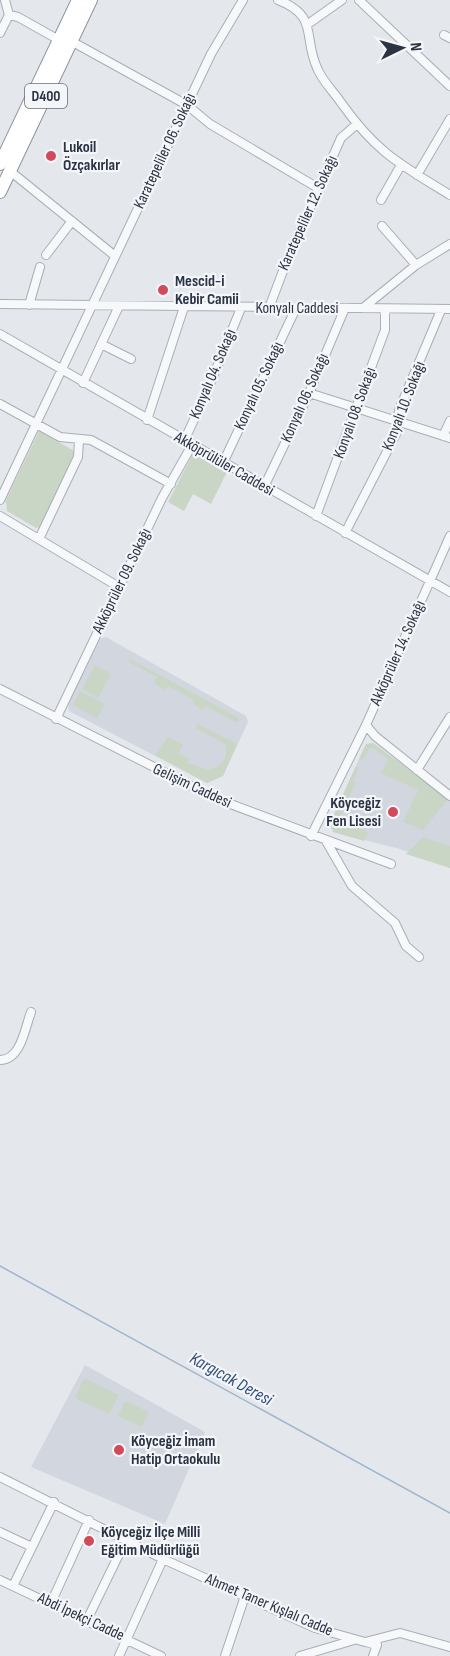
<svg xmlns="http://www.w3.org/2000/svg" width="450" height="1656" font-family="'Sofia Sans Condensed',sans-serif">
<rect width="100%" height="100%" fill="#e4e7ec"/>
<path fill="#d2d6de" d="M106,637L246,716L248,722L223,776L207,783L69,711L68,704L100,639Z
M373,743L450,800V868L400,849L333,832L330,823L356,766L366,744Z
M85,1365L205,1432L165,1524L31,1467Z"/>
<path fill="#c9d6c5" d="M39,431L76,452L41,527L36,528L7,511L6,500Z
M194,452L227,472L211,504L193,494L184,511L168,502Z
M130,659L239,718L237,723L206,706L203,710L193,704L194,700L168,686L165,690L154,683L157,677L129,662Z
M95,665L111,674L98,698L82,689Z
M80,691L105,704L97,718L73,705Z
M198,724L237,744L223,776L207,783L155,755L168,737L183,745L179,753L189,759L188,763L208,770C222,767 229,758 225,744L196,728Z
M373,743L448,799L423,830L403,822L418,790L381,773L388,759L373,748L369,749L363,760L359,759L366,744Z
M356,766L359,768L353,782L356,783L339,819L368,832L364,841L333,832L330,823Z
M423,837L450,846V868L406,854Z
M84,1378L119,1395L109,1414L75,1398Z
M125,1401L149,1412L142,1427L118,1416Z"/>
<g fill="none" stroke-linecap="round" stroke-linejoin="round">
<path stroke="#9fb4cc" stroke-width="1.5" d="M0,1266L450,1513"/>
<defs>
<path id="minor" d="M5,0L9,15
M278,0C320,16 302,38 318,70C324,83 334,92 342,104C377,153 400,164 450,195
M359,0L450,86
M9,15L18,17L59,40
M308,24L342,0
M0,33L9,15
M444,35L450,38
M71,41L187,105L210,124L318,188
M10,171L115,256
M417,175L450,119
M381,200L401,165
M382,226L416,265
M46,255L72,221
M0,304L450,309
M29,305L40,267
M269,308L289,255L341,138L357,124
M363,308L416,265L450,244
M0,334L450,592
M101,344L131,359
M83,383L119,306
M309,393L450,438
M0,404L60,437L91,440L171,484
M147,420L184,307
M443,436L450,421
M184,441L206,394L241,308
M223,463L296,308
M264,487L309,393L345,308
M0,500L211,54L243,0
M0,516L119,587
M316,516L385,330V309
M345,533L396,434L399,410L441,310
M39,539L78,457L79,440
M0,689L217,799L391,864
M56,719L162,498L192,445
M366,725L375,736L450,796
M417,770L450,717
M311,836L366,725L450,536
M326,841L352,886L395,923L406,946L419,957
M0,1060C21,1060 25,1028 31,1012
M0,1477L163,1559L315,1628L365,1642L400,1633L450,1647
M0,1532L32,1547
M0,1580L161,1656
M13,1586L54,1502
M51,1603L89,1520
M87,1620L126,1540
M369,1643L377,1645L373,1656
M119,1656L163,1559
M225,1656L245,1596
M300,1656L354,1640"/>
<path id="highway" d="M0,164L78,0
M0,192L91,0"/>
</defs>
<use href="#minor" stroke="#a9aeb7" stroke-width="10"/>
<use href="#highway" stroke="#8b94a3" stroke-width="14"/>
<use href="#minor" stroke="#f7f8fa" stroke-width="8"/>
<use href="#highway" stroke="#fff" stroke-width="12"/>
</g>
<g fill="#d1495b" stroke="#f4f6f9" stroke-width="2">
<circle cx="51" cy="156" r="6"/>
<circle cx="163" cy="290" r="6"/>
<circle cx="393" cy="812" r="6"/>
<circle cx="119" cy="1450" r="6"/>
<circle cx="89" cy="1541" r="6"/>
</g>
<g text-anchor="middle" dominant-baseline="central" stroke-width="4.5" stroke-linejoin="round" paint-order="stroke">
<rect fill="#f4f6f9" stroke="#676e7b" stroke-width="1.5" x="25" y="84" width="42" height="24" rx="4.5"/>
<g font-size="15" font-weight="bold" fill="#2b3445">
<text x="46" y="96">D400</text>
</g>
<g font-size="16" font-weight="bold" fill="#2b3445" stroke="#f4f6f9" text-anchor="start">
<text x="63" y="147">Lukoil<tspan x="63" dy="18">Özçakırlar</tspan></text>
<text x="175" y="281">Mescid-i<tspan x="175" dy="18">Kebir Camii</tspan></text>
<text x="381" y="803" text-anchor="end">Köyceğiz<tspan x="381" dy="18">Fen Lisesi</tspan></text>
<text x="131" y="1441">Köyceğiz İmam<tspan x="131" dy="18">Hatip Ortaokulu</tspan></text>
<text x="101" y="1532">Köyceğiz İlçe Milli<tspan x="101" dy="18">Eğitim Müdürlüğü</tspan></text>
</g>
<g font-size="16" fill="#2b3445" stroke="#f4f6f9">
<text transform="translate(165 151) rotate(-65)">Karatepeliler 06. Sokağı</text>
<text transform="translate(308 213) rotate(-66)">Karatepeliler 12. Sokağı</text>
<text x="297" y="308">Konyalı Caddesi</text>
<text transform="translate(213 374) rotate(-67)">Konyalı 04. Sokağı</text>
<text transform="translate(259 386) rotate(-65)">Konyalı 05. Sokağı</text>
<text transform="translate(305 398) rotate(-66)">Konyalı 06. Sokağı</text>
<text transform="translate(404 406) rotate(-69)">Konyalı 10. Sokağı</text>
<text transform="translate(355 413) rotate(-70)">Konyalı 08. Sokağı</text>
<text transform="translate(224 464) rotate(30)">Akköprülüler Caddesi</text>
<text transform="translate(122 581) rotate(-64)">Akköprüler 09. Sokağı</text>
<text transform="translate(398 653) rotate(-66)">Akköprüler 14. Sokağı</text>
<text transform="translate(192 786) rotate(25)">Gelişim Caddesi</text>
<text transform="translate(269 1605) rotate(23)">Ahmet Taner Kışlalı Cadde</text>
<text transform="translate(81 1617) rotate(25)">Abdi İpekçi Cadde</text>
</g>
<g font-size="18" font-style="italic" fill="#34527a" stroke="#f4f6f9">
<text transform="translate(231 1379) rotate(29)">Kargıcak Deresi</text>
</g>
</g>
<g transform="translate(402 48) rotate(85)" stroke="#f4f6f9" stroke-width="4.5" paint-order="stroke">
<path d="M0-4.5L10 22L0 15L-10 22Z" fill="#2b3445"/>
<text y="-9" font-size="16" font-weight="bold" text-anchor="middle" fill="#2b3445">N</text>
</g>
</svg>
